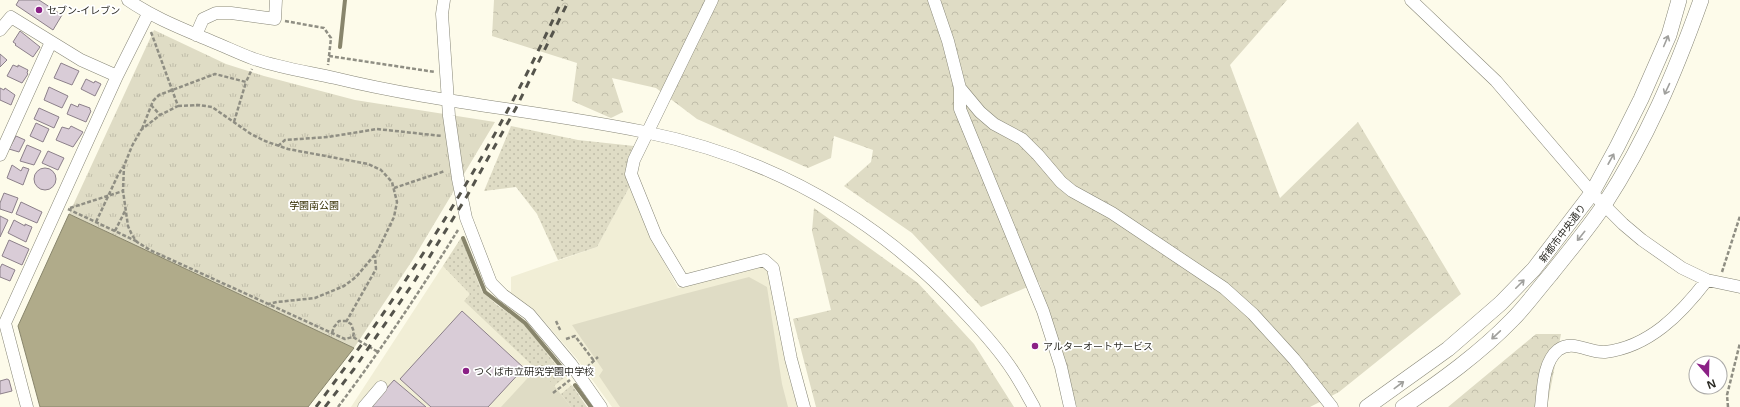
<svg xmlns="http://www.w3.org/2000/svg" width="1740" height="407" font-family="'Noto Sans','Noto Sans JP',sans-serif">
<defs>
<pattern id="grass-dots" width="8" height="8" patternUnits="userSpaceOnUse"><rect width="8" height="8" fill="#dfdcc5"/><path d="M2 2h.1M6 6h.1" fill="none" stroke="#c0bda9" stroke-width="1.8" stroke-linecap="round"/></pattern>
<pattern id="forest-crowns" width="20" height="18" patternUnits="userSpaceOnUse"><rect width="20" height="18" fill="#dfdcc5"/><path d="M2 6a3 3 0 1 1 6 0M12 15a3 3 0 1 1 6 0" fill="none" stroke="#c0bda9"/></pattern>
<pattern id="park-tufts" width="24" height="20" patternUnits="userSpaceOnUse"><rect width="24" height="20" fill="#dfdcc5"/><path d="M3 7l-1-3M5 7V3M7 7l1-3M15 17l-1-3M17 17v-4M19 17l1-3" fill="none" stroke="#c0bda9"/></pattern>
</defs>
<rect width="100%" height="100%" fill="#fdfbea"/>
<path fill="#f1eed6" d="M630,186L650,236L678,288L766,266L769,271L788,374L798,407H612L577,359L537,313L511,295V277L597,247Z
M461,238L482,292L497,305L524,324L558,366L587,407H351Z"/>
<path fill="url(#grass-dots)" d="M511,126L578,140L634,146L626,177L630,186L597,247L558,260L537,214L516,187L484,191Z
M461,238L482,292L497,305L524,324L565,377L554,386L464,301L470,294L443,266Z
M572,385L587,407H571L561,394Z"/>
<path fill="url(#forest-crowns)" d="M494,0H1287L1230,65L1280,198L1358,122L1461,294L1339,392L1310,407H1077L1039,282L981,307L912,233L844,186L871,162L873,150L834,136L831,158L808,168L697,119L656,88L612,78L623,112L611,118L572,101L577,63L492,36Z
M814,208L918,283L974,344L1014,407H816L793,319L831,310L812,231Z
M1536,334H1561L1547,407H1448Z"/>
<path fill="url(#park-tufts)" d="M154,30L226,64L264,76L355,100L495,122L412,261L354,348L69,214Z"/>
<path fill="#dfdcc5" d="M749,277L767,287L782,384L788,407H620L599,376L603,370L572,325L680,295Z
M536,369L552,383L571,407H501Z"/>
<path fill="#b0ab8a" stroke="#88856c" d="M69,214L354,348L308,407H40L18,326Z"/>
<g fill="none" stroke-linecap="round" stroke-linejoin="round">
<path stroke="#88856c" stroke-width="4" d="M340,47L345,0
M463,238L485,292L525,323L568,375
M575,385L591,407"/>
</g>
<path fill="#d9ccd7" stroke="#8c808a" d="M19,0H39L62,15L53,30L16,5Z
M20,31L40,47L33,57L15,45L16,44L13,42Z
M0,54L7,60L0,67Z
M61,63L79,71L72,85L54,78Z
M13,65L18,67V65L28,70L27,73L28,74L22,83L7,76Z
M86,79L94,83L95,81L101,84L95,96L81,89Z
M49,87L68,96L62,108L44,100Z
M0,88L4,90L5,88L15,95L11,105L0,100Z
M71,104L78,107L79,104L90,108V110L91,111L86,122L67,114Z
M39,108L59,117L54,128L34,119Z
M36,123L49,129L43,142L30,136Z
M71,126L83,132L73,147L56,140L62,127L69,129Z
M16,136L25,140L19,152L9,149Z
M27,145L41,151L34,165L20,161Z
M48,151L64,158L58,170L42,163Z
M12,165L21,171L23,167L29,169L23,185L7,178Z
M34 179a11 11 0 1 1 22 0a11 11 0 1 1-22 0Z
M4,193L18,198L12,213L0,209V203Z
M21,202L42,212L37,223L16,214Z
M0,216L8,220L0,237Z
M14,220L25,226V224L32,227L26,242L8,233Z
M9,240L29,249L22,265L2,256Z
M2,264L15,270L10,281L0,277V268Z
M462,311L524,368L488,407H431L400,379Z
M7,379L9,380L12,391L0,394V381Z
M394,380L426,407H370Z"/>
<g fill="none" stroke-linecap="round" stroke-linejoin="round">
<defs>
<path id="minor" d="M128,0C154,18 183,29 211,41C226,47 240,54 254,59C280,68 308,72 335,78C437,103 542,111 645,132C773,158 880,219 967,315C984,333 1000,351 1013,371C1021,383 1027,395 1034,407
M444,0L442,14L449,116L458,179L466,218L491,283L503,295L529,314L571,364L601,407
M712,0L634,160L631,174L656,236L683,281L764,260L773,268L791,359L804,407
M934,0L948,41L960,88V109L1043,311L1061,367L1070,407
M1411,0L1496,81L1592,193L1623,224L1642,240L1682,268L1707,280L1740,287
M0,30L11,17L81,60L117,76
M196,35L203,19L216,13H231L275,19L276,0
M960,88L980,112L994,124L1022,139L1038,155L1061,182L1072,191L1112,213L1224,288L1253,314L1294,359L1332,407
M0,155L51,42
M27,407L5,323L117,76L148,14
M364,407L381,387
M1541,407C1543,389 1543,362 1558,350C1573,339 1588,353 1605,352C1649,347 1681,314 1707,280"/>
<path id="major" d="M1367,407L1448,349L1501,303L1534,269L1592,193L1617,147L1641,99L1669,35L1679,0
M1403,407C1441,381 1480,353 1512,320C1526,306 1538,289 1551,274C1569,251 1588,229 1604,205C1647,139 1675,73 1701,0"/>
</defs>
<use href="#minor" stroke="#878677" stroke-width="13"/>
<use href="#major" stroke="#878677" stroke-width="16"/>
<path stroke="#8f8e83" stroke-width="2.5" stroke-dasharray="4 2" stroke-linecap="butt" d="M285,21L324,28L331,38L328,65
M151,32L178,106L160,115L141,130L132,146L124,166L123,191L128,226L132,235L137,242L150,250L345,339L353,337L378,352
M329,56L435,72
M151,105L160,115
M178,106L199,105L212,107L251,134L265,141L288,149L368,164L381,170L392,182L397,202L394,217L377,252L356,277L344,286L315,298L277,302L268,304
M234,122L246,82
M142,129L153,101L159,95L215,74L246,82L252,69
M278,146L285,140L328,137L377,129L442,136
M394,188L445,171
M70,208L123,191
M68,209L136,241
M96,222L118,175L123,167
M115,231L125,211
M1722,272L1740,216
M556,321L561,332
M346,322L376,269L375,256
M332,333L334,327L339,321H346L351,324L354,332L353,337
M566,339L575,336L594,361
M587,367L598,357
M553,393L570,380
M338,407C381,350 420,291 458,230
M1728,407L1727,395L1740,343"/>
<use href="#minor" stroke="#fff" stroke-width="12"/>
<use href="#major" stroke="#fff" stroke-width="15"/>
<path stroke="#55544c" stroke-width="3" stroke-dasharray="7 7" stroke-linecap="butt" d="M316,407C411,280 497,145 562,0
M325,407L354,369L414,282L467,196L516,108L569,0"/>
</g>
<defs><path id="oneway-shaft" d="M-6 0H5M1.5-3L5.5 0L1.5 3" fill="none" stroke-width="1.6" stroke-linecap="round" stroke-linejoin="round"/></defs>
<g stroke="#a0a09d">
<use href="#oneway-shaft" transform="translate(1666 41) rotate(-67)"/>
<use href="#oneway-shaft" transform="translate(1667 89) rotate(115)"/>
<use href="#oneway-shaft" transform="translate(1611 159) rotate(-61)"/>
<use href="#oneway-shaft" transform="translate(1581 236) rotate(129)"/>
<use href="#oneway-shaft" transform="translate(1520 284) rotate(-45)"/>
<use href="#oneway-shaft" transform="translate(1496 335) rotate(137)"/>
<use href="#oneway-shaft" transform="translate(1399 385) rotate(-37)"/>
</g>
<g fill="#8b2186" stroke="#fff" stroke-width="1.5">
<circle cx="39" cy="10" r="4"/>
<circle cx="1035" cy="346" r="4"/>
<circle cx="466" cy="371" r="4"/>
</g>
<g text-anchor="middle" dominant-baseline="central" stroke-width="3.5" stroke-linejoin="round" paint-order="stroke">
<g font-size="10" fill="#2c2b25" stroke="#fff" text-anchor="start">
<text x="47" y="10">セブン-イレブン</text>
<text x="1043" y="346">アルターオートサービス</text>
<text x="474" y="371">つくば市立研究学園中学校</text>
</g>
<g font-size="10" fill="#332d01" stroke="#fff">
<text x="314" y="205">学園南公園</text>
</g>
<g font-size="10" fill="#2c2b25" stroke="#fff">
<text transform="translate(1562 233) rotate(-53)">新都市中央通り</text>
</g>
</g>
<g transform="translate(1708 375) rotate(160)"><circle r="19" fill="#ffffff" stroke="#abaaa8"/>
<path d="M0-3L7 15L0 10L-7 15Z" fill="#8b2186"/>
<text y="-6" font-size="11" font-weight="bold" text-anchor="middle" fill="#2c2b25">N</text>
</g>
</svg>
